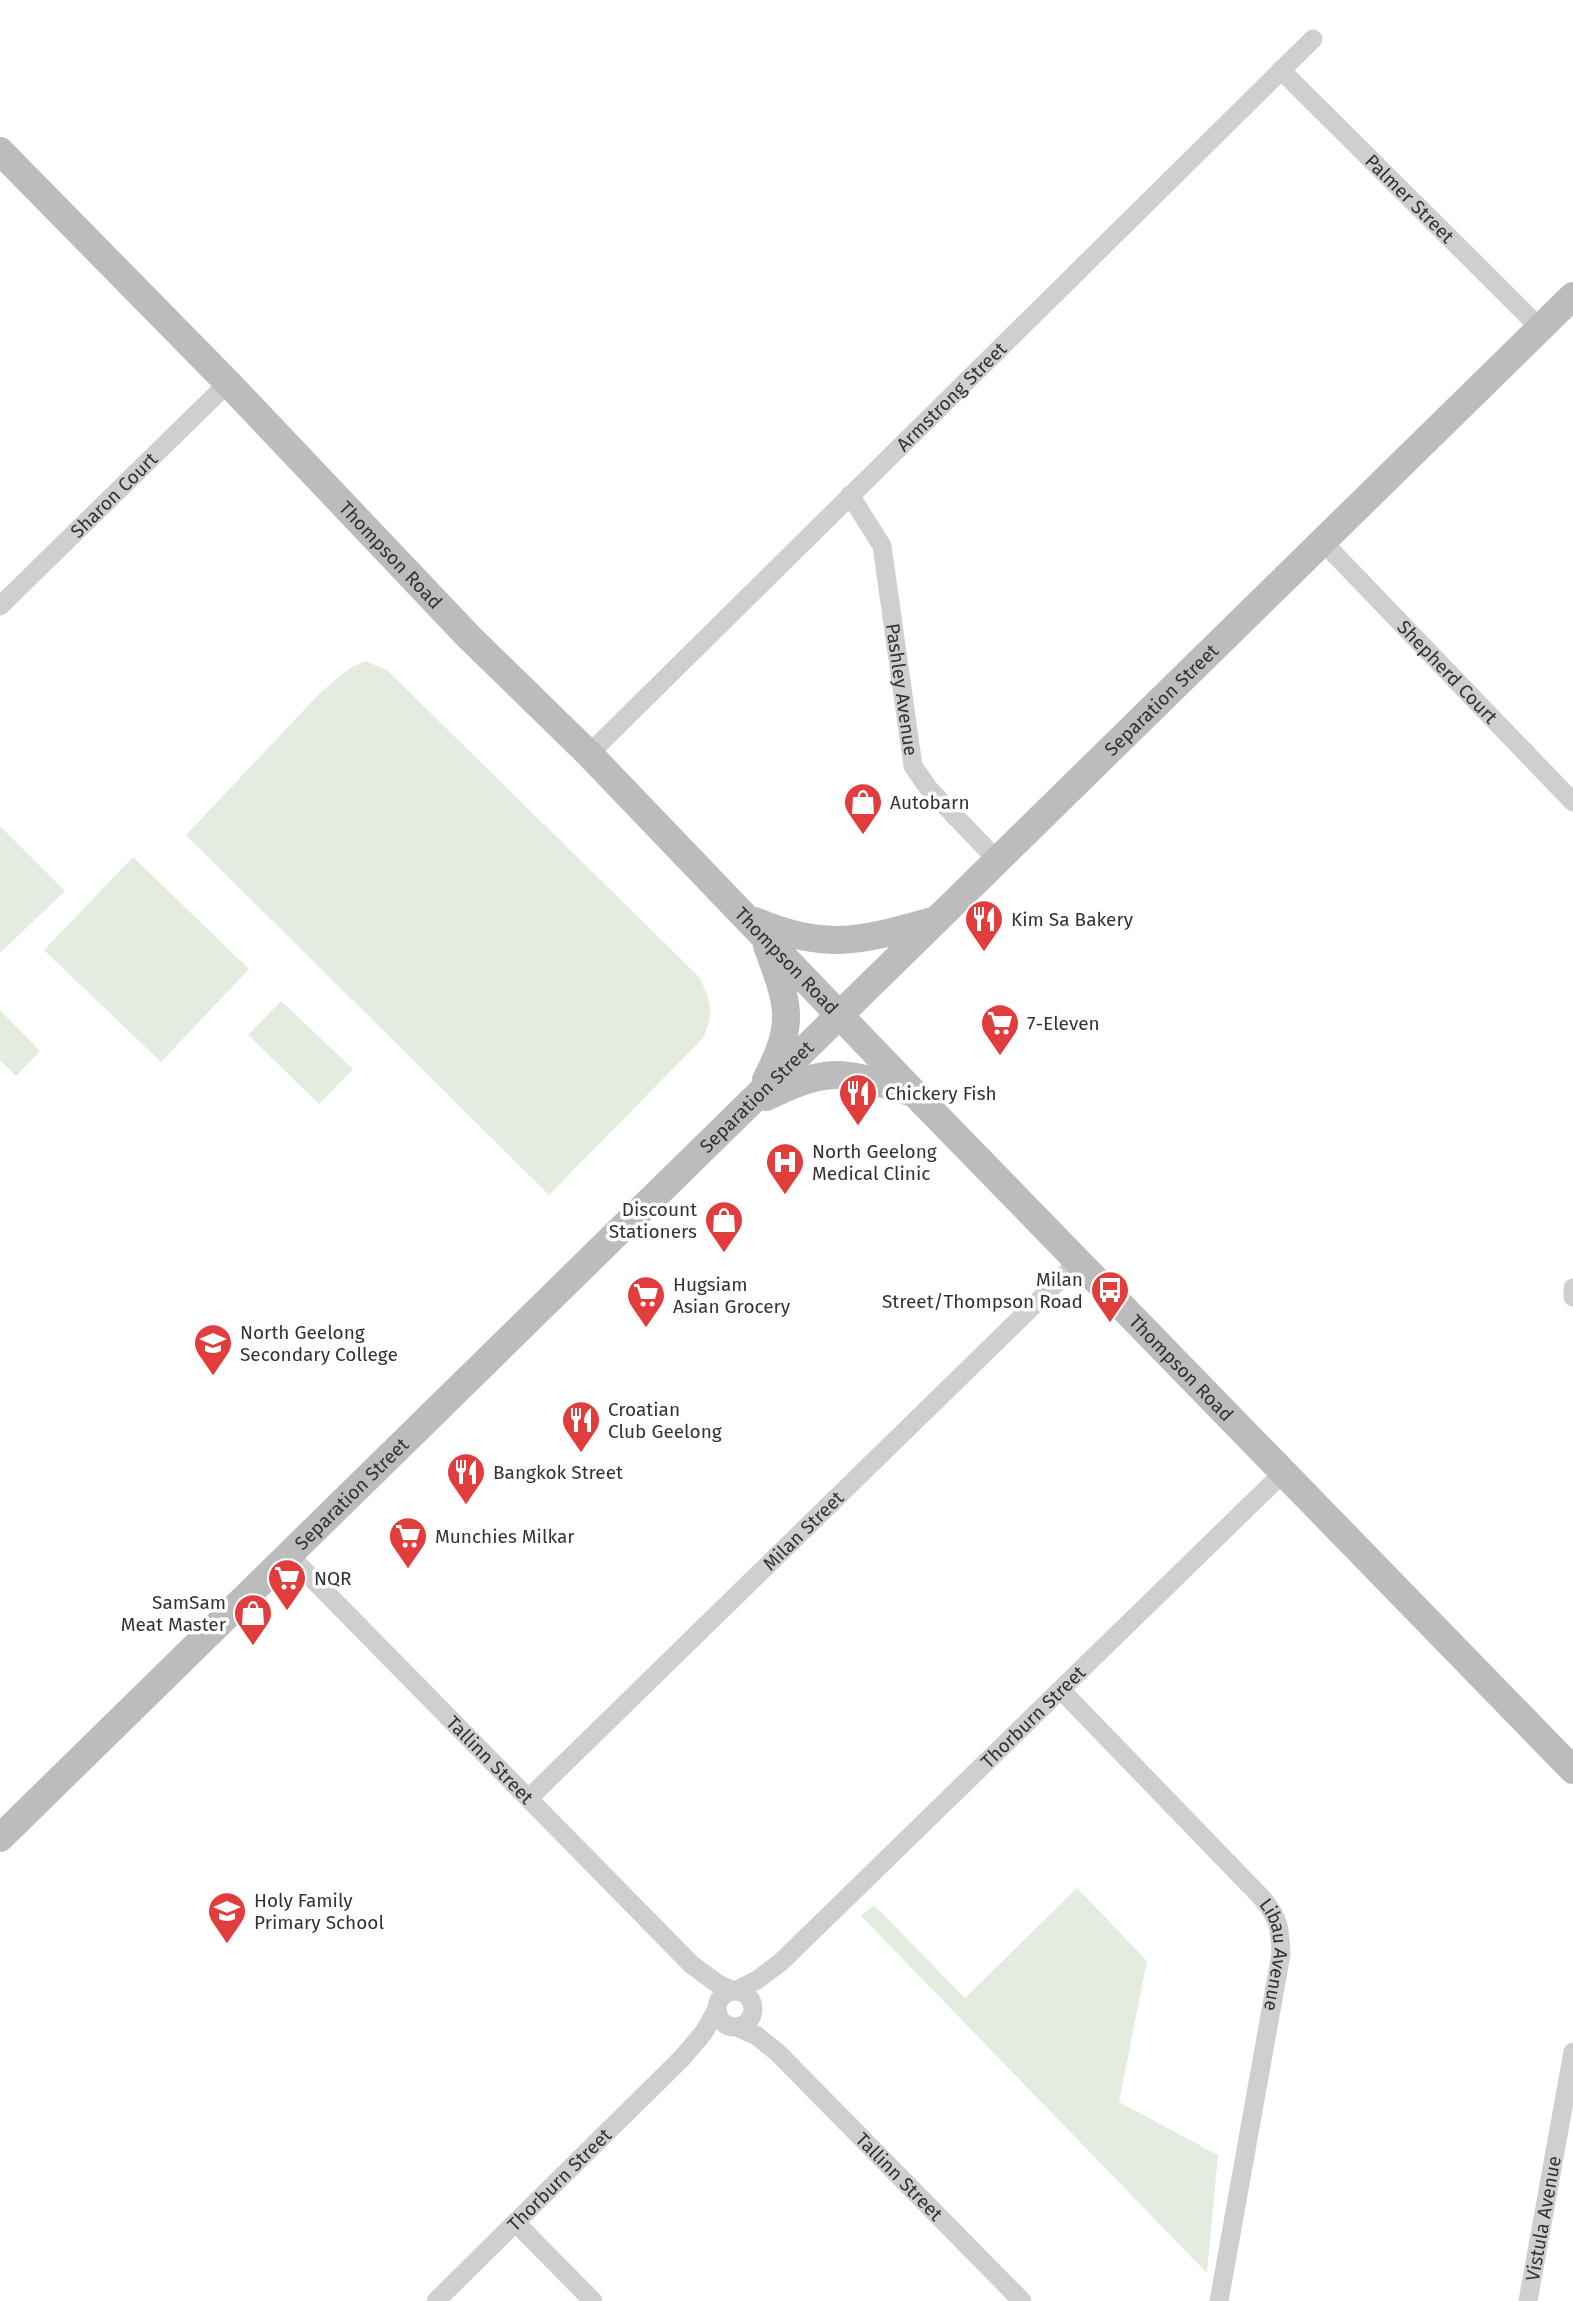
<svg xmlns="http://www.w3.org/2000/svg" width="1573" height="2301" font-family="'Fira Sans',sans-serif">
<rect width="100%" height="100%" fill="#fff"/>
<path fill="#e4ebdf" d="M366,661L388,671L699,977C712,1002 714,1013 703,1038L549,1195L186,835L322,691L350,668Z
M0,826L65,891L0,953Z
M133,857L249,969L161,1062L44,950Z
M281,1001L353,1069L319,1104L248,1035Z
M0,1010L40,1051L16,1076L0,1060Z
M1077,1888L1147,1961L1119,2102L1218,2155L1207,2273L861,1916L874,1905L965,1998Z"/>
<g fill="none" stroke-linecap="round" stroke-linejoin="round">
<g stroke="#cfcfcf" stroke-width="19">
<path id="s1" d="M1281,70L1540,328"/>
<path id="s2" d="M850,495L882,546L913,766L929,789L998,861"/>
<path id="s3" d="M1323,542L1573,802"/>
<path id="s4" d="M0,606L228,383"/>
<path id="s5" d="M589,754L1313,39"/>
<path d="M1573,1288V1297"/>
<path id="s6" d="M289,1555L692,1965L718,1984L731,1990"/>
<path id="s7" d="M1061,1690L1262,1898C1279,1918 1280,1928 1281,1954L1219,2301"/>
<path id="s8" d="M529,1798L1079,1261"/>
<path id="s9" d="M737,1990L757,1980L781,1962L1284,1472"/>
<circle cx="735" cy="2009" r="18"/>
<path id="s10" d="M737,2027L757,2036L778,2053L1022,2301"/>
<path d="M516,2223L593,2301"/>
<path id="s11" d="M436,2301L682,2058L704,2032L716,2011"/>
<path id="s12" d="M1528,2301L1573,2052"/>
</g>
<g stroke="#bcbcbc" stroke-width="28">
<path id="s13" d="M0,151L228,383L469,637L589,754L917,1096L1573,1770"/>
<path d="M755,921C827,952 864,940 936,920"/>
<path d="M766,1080C796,1022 789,1005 767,946"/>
<path d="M766,1097C787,1087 810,1076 834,1075C860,1074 889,1087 914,1093"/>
<path id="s14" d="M0,1838L1573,296"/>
</g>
</g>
<defs>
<symbol id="shop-pin" viewBox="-11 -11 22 30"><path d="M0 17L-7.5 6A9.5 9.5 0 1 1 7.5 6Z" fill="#e13d3d" stroke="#fff"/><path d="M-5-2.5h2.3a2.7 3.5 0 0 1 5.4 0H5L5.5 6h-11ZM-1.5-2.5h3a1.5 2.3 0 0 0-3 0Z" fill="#fff"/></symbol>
<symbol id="restaurant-pin" viewBox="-11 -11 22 30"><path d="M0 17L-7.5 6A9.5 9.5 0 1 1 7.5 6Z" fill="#e13d3d" stroke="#fff"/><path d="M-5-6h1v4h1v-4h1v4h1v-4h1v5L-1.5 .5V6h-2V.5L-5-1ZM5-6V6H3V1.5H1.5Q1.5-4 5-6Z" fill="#fff"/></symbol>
<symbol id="supermarket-pin" viewBox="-11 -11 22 30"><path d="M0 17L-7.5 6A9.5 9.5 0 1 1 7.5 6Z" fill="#e13d3d" stroke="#fff"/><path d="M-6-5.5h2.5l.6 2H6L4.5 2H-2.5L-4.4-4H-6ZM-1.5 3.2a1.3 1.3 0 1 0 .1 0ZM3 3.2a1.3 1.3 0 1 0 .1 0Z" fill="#fff"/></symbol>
<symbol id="hospital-pin" viewBox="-11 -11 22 30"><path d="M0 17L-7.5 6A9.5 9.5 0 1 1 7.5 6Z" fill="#e13d3d" stroke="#fff"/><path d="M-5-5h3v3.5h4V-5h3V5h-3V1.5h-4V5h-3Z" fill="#fff"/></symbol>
<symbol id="bus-pin" viewBox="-11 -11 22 30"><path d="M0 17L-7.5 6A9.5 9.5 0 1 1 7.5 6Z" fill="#e13d3d" stroke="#fff"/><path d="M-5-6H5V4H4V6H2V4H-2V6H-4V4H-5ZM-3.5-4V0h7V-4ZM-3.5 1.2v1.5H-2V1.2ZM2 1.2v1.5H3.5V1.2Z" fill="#fff"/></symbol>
<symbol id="school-pin" viewBox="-11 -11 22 30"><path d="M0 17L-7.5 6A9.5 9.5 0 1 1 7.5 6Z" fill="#e13d3d" stroke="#fff"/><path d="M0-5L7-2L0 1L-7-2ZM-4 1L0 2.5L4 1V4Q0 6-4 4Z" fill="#fff"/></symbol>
</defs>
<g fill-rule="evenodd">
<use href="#shop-pin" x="841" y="780" width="44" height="60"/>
<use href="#restaurant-pin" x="962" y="897" width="44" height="60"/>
<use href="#supermarket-pin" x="978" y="1001" width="44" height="60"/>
<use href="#restaurant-pin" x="836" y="1071" width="44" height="60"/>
<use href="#hospital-pin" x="763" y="1140" width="44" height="60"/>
<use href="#shop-pin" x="702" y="1198" width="44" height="60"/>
<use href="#bus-pin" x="1088" y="1268" width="44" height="60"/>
<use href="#supermarket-pin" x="624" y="1273" width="44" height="60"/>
<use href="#school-pin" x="191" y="1321" width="44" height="60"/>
<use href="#restaurant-pin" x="559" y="1398" width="44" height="60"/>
<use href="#restaurant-pin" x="444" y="1450" width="44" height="60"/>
<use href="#supermarket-pin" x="386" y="1514" width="44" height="60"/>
<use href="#supermarket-pin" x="265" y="1556" width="44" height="60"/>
<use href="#shop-pin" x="231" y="1591" width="44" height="60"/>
<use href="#school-pin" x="205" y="1889" width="44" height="60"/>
</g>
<g text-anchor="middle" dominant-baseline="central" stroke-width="7" stroke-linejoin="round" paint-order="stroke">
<g font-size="19" fill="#323232" stroke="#fff">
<text stroke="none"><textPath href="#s1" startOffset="182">Palmer Street</textPath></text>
<text stroke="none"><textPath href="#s5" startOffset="509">Armstrong Street</textPath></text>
<text stroke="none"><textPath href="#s4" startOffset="159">Sharon Court</textPath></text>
<text stroke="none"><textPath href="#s13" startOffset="562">Thompson Road</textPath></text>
<text stroke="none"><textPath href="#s3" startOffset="180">Shepherd Court</textPath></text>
<text stroke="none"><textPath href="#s2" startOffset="205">Pashley Avenue</textPath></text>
<text stroke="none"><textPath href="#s14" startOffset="1626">Separation Street</textPath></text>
<text stroke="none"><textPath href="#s13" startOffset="1129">Thompson Road</textPath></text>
<text stroke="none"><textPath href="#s14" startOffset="1059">Separation Street</textPath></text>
<text stroke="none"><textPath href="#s13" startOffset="1696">Thompson Road</textPath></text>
<text stroke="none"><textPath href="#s14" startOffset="492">Separation Street</textPath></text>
<text stroke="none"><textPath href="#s8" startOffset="383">Milan Street</textPath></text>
<text stroke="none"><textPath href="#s9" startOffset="404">Thorburn Street</textPath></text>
<text stroke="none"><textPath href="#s6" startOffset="287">Tallinn Street</textPath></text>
<text stroke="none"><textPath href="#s7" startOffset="350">Libau Avenue</textPath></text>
<text stroke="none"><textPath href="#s10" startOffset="222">Tallinn Street</textPath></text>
<text stroke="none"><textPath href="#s11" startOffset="173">Thorburn Street</textPath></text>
<text stroke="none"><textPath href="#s12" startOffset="84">Vistula Avenue</textPath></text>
</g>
<g font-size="19" fill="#323232" stroke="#fff" text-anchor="start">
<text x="890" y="802">Autobarn</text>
<text x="1011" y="919">Kim Sa Bakery</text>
<text x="1027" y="1023">7-Eleven</text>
<text x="885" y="1093">Chickery Fish</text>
<text x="812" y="1151">North Geelong<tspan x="812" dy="22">Medical Clinic</tspan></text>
<text x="697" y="1209" text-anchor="end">Discount<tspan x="697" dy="22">Stationers</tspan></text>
<text x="1083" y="1279" text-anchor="end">Milan<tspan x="1083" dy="22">Street/Thompson Road</tspan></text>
<text x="673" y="1284">Hugsiam<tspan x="673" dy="22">Asian Grocery</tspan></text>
<text x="240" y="1332">North Geelong<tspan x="240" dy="22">Secondary College</tspan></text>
<text x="608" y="1409">Croatian<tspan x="608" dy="22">Club Geelong</tspan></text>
<text x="493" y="1472">Bangkok Street</text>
<text x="435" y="1536">Munchies Milkar</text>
<text x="314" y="1578">NQR</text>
<text x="226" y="1602" text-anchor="end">SamSam<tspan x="226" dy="22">Meat Master</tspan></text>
<text x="254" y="1900">Holy Family<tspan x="254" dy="22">Primary School</tspan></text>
</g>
</g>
</svg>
